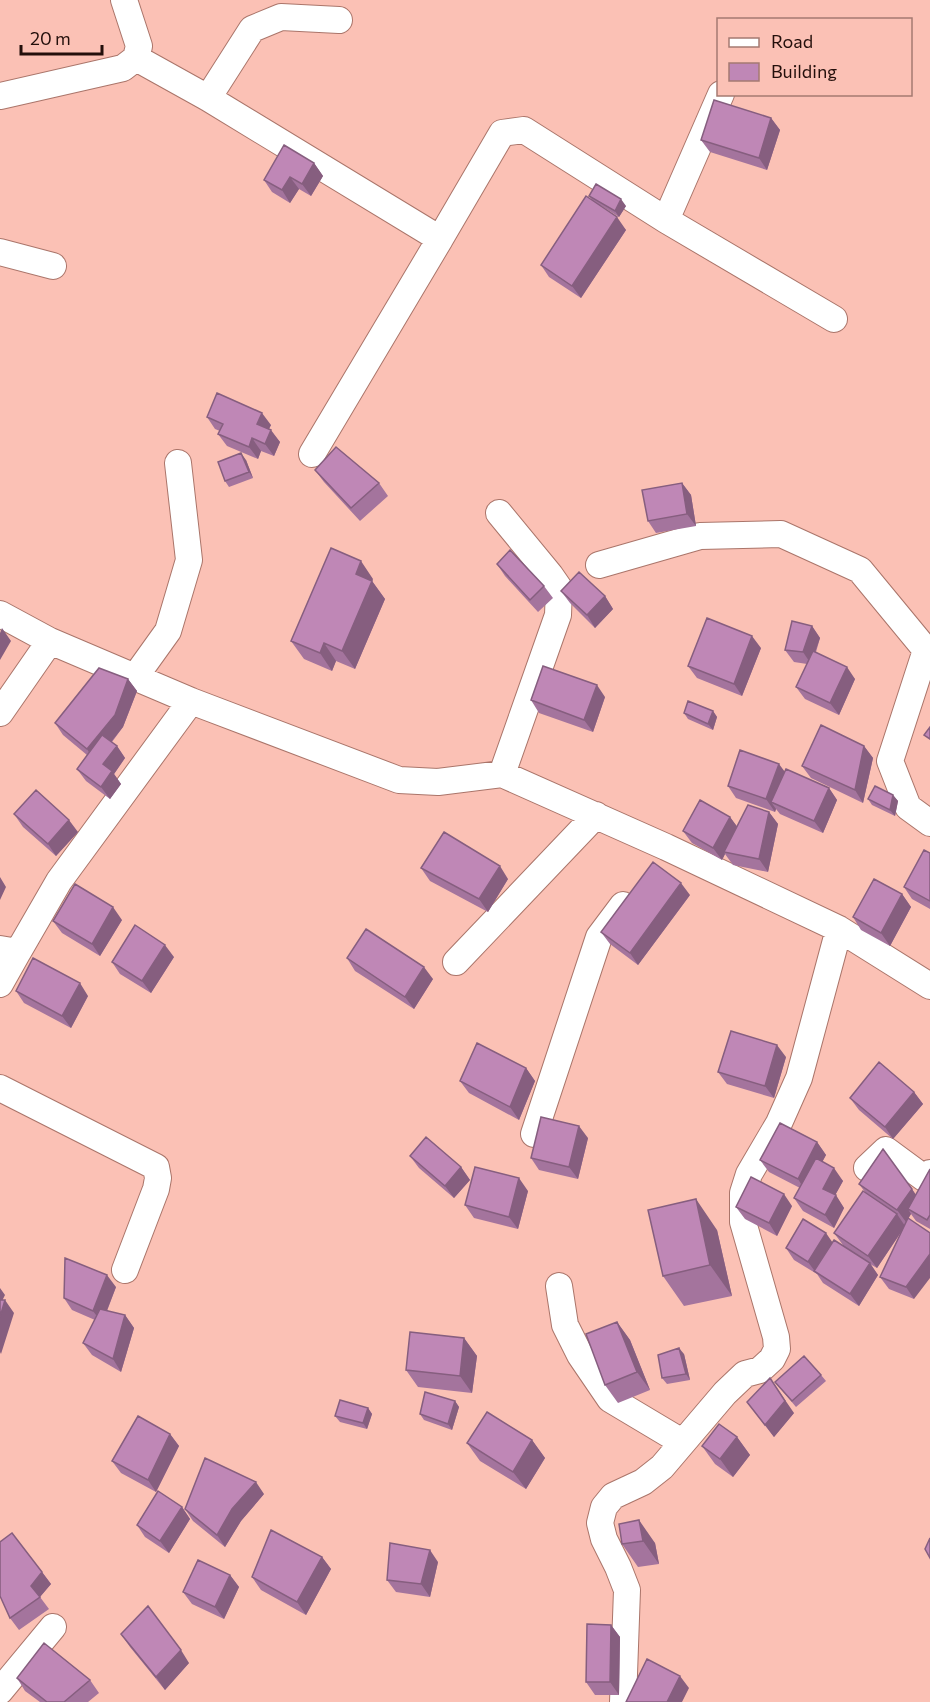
<svg xmlns="http://www.w3.org/2000/svg" width="930" height="1702" font-family="Commissioner,sans-serif">
<rect width="100%" height="100%" fill="#fbc1b5"/>
<g fill="none" stroke-linecap="round" stroke-linejoin="round">
<defs>
<path id="minor" d="M124,0L139,46L136,58L208,98L440,239L312,454
M0,96L123,68L136,58
M208,98L252,29L281,17L339,20
M666,220L721,94
M440,239L502,133L524,130L666,220L834,319
M0,252L53,266
M499,513L550,575L559,588L558,615L502,774
M599,565L700,536L781,534L860,570L926,650L890,761L908,807L930,823
M0,614L50,641L191,701L399,780L438,782L502,774L666,847L839,929L930,986
M135,677L168,631L189,560L178,463
M0,713L50,641
M0,949L18,952L59,881L191,701
M456,962L596,815
M0,984L18,952
M0,1088L156,1167L158,1178L156,1189L125,1270
M534,1134L599,937L623,905
M867,1168L886,1150L924,1178L930,1173
M559,1286L565,1325L580,1355L610,1399L682,1442
M0,1691L53,1627
M623,1702L627,1590L618,1567L604,1539L600,1523L604,1507L613,1496L643,1482L662,1467L725,1393L745,1374L760,1370L772,1359L777,1349L776,1337L743,1222V1193L749,1174L779,1123L799,1078L839,929"/>
</defs>
<use href="#minor" stroke="#aa756a" stroke-width="28"/>
<use href="#minor" stroke="#fff" stroke-width="26"/>
</g>
<path fill="#a4749d" d="M771,118L780,130L767,170L710,152L701,140Z
M314,163L323,176L311,196L299,189L290,203L272,192L264,180Z
M589,196L626,206L619,217L600,205L626,230L581,298L549,277L541,265L593,201Z
M207,417L271,425L269,429L280,442L274,456L261,451L258,459L227,446L218,434L220,431L215,429Z
M246,460L253,478L229,487L225,481Z
M315,470L379,483L388,496L360,521L324,482Z
M682,483L691,495L696,526L656,533L648,521Z
M497,564L544,586L553,598L538,612L505,576Z
M373,579L372,581L385,599L355,669L336,661L332,671L304,659L291,641Z
M561,591L605,596L613,609L595,628L570,603Z
M812,626L820,638L816,652L855,679L839,715L805,699L796,687L807,664L794,662L785,650Z
M761,648L742,696L697,678L688,666Z
M128,679L137,691L123,727L112,742L117,746L125,758L114,774L121,784L110,799L86,781L77,769L87,755L63,735L55,723Z
M605,697L593,732L539,713L531,700Z
M713,711L717,717L713,730L688,719L684,713Z
M864,746L873,758L863,803L811,778L802,766Z
M784,772L829,788L837,800L823,833L780,814L776,809L775,812L736,798L728,786Z
M893,795L898,801L895,816L872,805L868,799Z
M769,812L778,824L768,872L733,865L725,854L722,860L692,843L683,831L730,817L737,827Z
M14,814L78,832L56,856L23,827Z
M930,853V909L912,899L904,887Z
M421,868L508,879L488,912L430,881Z
M902,894L911,907L890,946L861,930L853,917Z
M690,895L638,965L610,944L601,932Z
M122,920L100,956L62,933L53,921Z
M174,957L151,993L120,974L112,962Z
M347,958L433,979L414,1009L355,971Z
M16,991L88,996L71,1028L24,1003Z
M786,1057L774,1098L727,1084L718,1072Z
M526,1068L535,1081L519,1120L469,1093L460,1081Z
M914,1092L923,1104L893,1139L859,1110L850,1098Z
M588,1138L578,1179L539,1170L531,1158Z
M817,1142L826,1155L822,1162L843,1181L835,1195L844,1208L834,1228L803,1211L794,1198L800,1188L769,1172L760,1160Z
M883,1149L916,1195L930,1169V1229L916,1221L911,1214L908,1219L914,1299L889,1289L880,1277L902,1231L877,1268L870,1264L878,1275L859,1306L823,1283L817,1274L794,1260L786,1248L832,1243L843,1245L834,1233L865,1192L859,1184Z
M410,1156L461,1167L470,1180L454,1198L419,1168Z
M528,1191L518,1229L474,1218L465,1205Z
M792,1206L777,1236L745,1219L736,1207Z
M717,1230L732,1296L684,1306L663,1276Z
M116,1287L107,1311L125,1315L134,1328L121,1372L92,1355L83,1343L95,1320L72,1310L64,1298Z
M617,1322L630,1340L650,1390L618,1403L605,1385Z
M464,1338L477,1356L472,1393L418,1387L406,1370Z
M684,1354L690,1380L667,1384L662,1378Z
M821,1375L826,1381L796,1407L775,1382Z
M455,1401L459,1407L452,1430L424,1420L420,1414Z
M747,1402L794,1413L774,1437Z
M368,1408L372,1414L367,1429L340,1422L335,1416Z
M170,1434L179,1446L156,1492L121,1473L112,1461Z
M737,1437L750,1455L733,1477L715,1464L702,1446Z
M532,1440L545,1458L526,1489L480,1461L467,1443Z
M264,1494L241,1521L225,1547L193,1521L185,1509Z
M182,1507L190,1519L169,1553L145,1537L137,1525Z
M619,1524L655,1543L659,1564L638,1567L622,1544Z
M322,1557L331,1569L306,1615L261,1590L252,1577Z
M438,1562L430,1597L396,1592L387,1580Z
M42,1572L51,1584L40,1597L49,1609L19,1630L10,1618Z
M230,1575L239,1587L224,1619L192,1604L183,1592Z
M611,1625L620,1637L619,1695H595L586,1682Z
M121,1634L189,1663L165,1690L130,1647Z
M17,1678L90,1680L99,1693L88,1702H40L25,1691Z"/>
<path fill="#865e7f" d="M771,118L780,130L767,170L759,158Z
M314,163L323,176L311,196L302,184Z
M290,177L299,189L290,203L282,190Z
M621,199L626,206L619,217L615,211Z
M617,217L626,230L581,298L572,286Z
M262,413L271,425L265,436L257,424Z
M271,430L280,442L274,456L265,444Z
M252,438L261,451L258,459L249,447Z
M241,453L246,460L253,478L249,472Z
M682,483L691,495L696,526L687,514Z
M361,561L373,579L372,581L385,599L355,669L342,651L356,574Z
M605,596L613,609L595,628L587,615Z
M812,626L820,638L811,664L803,652Z
M2,628L11,641L0,660V633Z
M752,636L761,648L742,696L734,684Z
M324,643L336,661L332,671L320,653Z
M847,667L855,679L839,715L830,703Z
M128,679L137,691L123,727L95,762L87,749Z
M597,685L605,697L593,732L584,720Z
M713,711L717,717L713,730L708,724Z
M117,746L125,758L114,774L121,784L110,799L101,787L103,764Z
M864,746L873,758L863,803L855,790Z
M779,764L788,776L771,802L776,809L775,812L766,799Z
M829,788L837,800L823,833L814,821Z
M893,795L898,801L895,816L890,810Z
M769,812L778,824L768,872L759,859Z
M730,817L739,829L724,852L725,854L722,860L713,848Z
M69,820L78,832L56,856L48,844Z
M500,866L508,879L488,912L479,899Z
M0,877L6,887L0,900Z
M681,883L690,895L638,965L630,953Z
M902,894L911,907L890,946L881,933Z
M113,907L122,920L100,956L92,944Z
M165,945L174,957L151,993L142,981Z
M424,967L433,979L414,1009L405,997Z
M80,983L88,996L71,1028L62,1016Z
M777,1045L786,1057L774,1098L765,1086Z
M526,1068L535,1081L519,1120L510,1107Z
M914,1092L923,1104L893,1139L885,1127Z
M579,1126L588,1138L578,1179L569,1167Z
M817,1142L826,1155L806,1192L798,1179Z
M461,1167L470,1180L454,1198L445,1186Z
M834,1168L843,1181L832,1201L823,1189Z
M519,1178L528,1191L518,1229L509,1217Z
M912,1189L920,1201L908,1209L911,1214L906,1222L897,1210Z
M784,1194L792,1206L777,1236L769,1223Z
M836,1195L844,1208L834,1228L825,1215Z
M696,1199L717,1230L732,1296L710,1265Z
M897,1214L905,1226L877,1268L868,1256Z
M826,1233L835,1246L814,1271L817,1274L808,1262Z
M930,1254V1278L914,1299L906,1287Z
M870,1263L878,1275L859,1306L850,1294Z
M107,1275L116,1287L102,1323L93,1311Z
M0,1288L5,1295L0,1305Z
M5,1300L14,1313L1,1354L0,1352V1317Z
M125,1315L134,1328L121,1372L113,1359Z
M617,1322L630,1340L650,1390L637,1372Z
M464,1338L477,1356L472,1393L460,1376Z
M679,1348L684,1354L690,1380L686,1374Z
M770,1378L794,1413L774,1437L765,1425Z
M455,1401L459,1407L452,1430L448,1424Z
M368,1408L372,1414L367,1429L363,1423Z
M170,1434L179,1446L156,1492L148,1480Z
M737,1437L750,1455L733,1477L720,1459Z
M532,1440L545,1458L526,1489L513,1472Z
M256,1482L264,1494L241,1521L225,1547L217,1535L232,1509Z
M182,1507L190,1519L169,1553L160,1541Z
M639,1520L655,1543L659,1564L643,1541Z
M430,1550L438,1562L430,1597L421,1584Z
M322,1557L331,1569L306,1615L297,1602Z
M42,1572L51,1584L39,1598L31,1586Z
M230,1575L239,1587L224,1619L215,1607Z
M611,1625L620,1637L619,1695L610,1682Z
M181,1650L189,1663L165,1690L156,1677Z
M680,1676L689,1688L682,1702H667Z"/>
<path fill="#bf87b6" stroke="#865e7f" stroke-width="1.5" d="M714,100L771,118L759,158L701,140Z
M284,145L314,163L302,184L290,177L282,190L264,180Z
M596,184L621,199L615,211L589,196Z
M586,196L617,217L572,286L541,265Z
M217,393L262,413L257,424L271,430L265,444L252,438L249,447L218,434L223,424L207,417Z
M336,447L379,483L351,508L315,470Z
M241,453L249,472L225,481L218,462Z
M682,483L687,514L648,521L642,490Z
M331,548L361,561L356,574L372,581L342,651L324,643L320,653L291,641Z
M510,550L544,586L530,600L497,564Z
M579,572L605,596L587,615L561,591Z
M707,618L752,636L734,684L688,666Z
M792,621L812,626L803,652L785,650Z
M813,651L847,667L830,703L796,687Z
M543,666L597,685L584,720L531,700Z
M99,668L128,679L115,715L87,749L55,723Z
M688,701L713,711L708,724L684,713Z
M821,725L864,746L855,790L802,766Z
M930,727V739L924,735Z
M102,735L117,746L103,764L112,771L101,787L77,769Z
M740,750L779,764L766,799L728,786Z
M786,769L829,788L814,821L771,802Z
M875,786L893,795L890,810L868,799Z
M36,790L69,820L48,844L14,814Z
M700,800L730,817L713,848L683,831Z
M748,805L769,812L759,859L724,852Z
M444,832L500,866L479,899L421,868Z
M924,850L930,853V901L904,887Z
M653,862L681,883L630,953L601,932Z
M874,879L902,894L881,933L853,917Z
M75,884L113,907L92,944L53,921Z
M135,925L165,945L142,981L112,962Z
M366,929L424,967L405,997L347,958Z
M33,958L80,983L62,1016L16,991Z
M731,1031L777,1045L765,1086L718,1072Z
M477,1043L526,1068L510,1107L460,1081Z
M879,1062L914,1092L885,1127L850,1098Z
M541,1117L579,1126L569,1167L531,1158Z
M780,1123L817,1142L798,1179L760,1160Z
M426,1137L461,1167L445,1186L410,1156Z
M883,1149L912,1189L897,1210L859,1184Z
M816,1158L834,1168L823,1189L836,1195L825,1215L794,1198Z
M475,1167L519,1178L509,1217L465,1205Z
M930,1169V1215L927,1220L908,1209Z
M751,1177L784,1194L769,1223L736,1207Z
M863,1191L897,1214L868,1256L834,1233Z
M696,1199L710,1265L663,1276L648,1210Z
M908,1218L930,1233V1254L906,1287L880,1277Z
M803,1219L826,1233L808,1262L786,1248Z
M834,1240L870,1263L850,1294L814,1271Z
M65,1258L107,1275L93,1311L64,1298Z
M0,1300H5L0,1317Z
M100,1309L125,1315L113,1359L83,1343Z
M617,1322L637,1372L605,1385L586,1334Z
M410,1332L464,1338L460,1376L406,1370Z
M679,1348L686,1374L662,1378L658,1355Z
M804,1356L821,1375L792,1401L775,1382Z
M770,1378L785,1401L765,1425L747,1402Z
M425,1392L455,1401L448,1424L420,1414Z
M340,1400L368,1408L363,1423L335,1416Z
M487,1412L532,1440L513,1472L467,1443Z
M138,1416L170,1434L148,1480L112,1461Z
M719,1424L737,1437L720,1459L702,1446Z
M205,1458L256,1482L232,1509L217,1535L185,1509Z
M158,1491L182,1507L160,1541L137,1525Z
M639,1520L643,1541L622,1544L619,1524Z
M271,1530L322,1557L297,1602L252,1577Z
M12,1533L42,1572L31,1586L40,1597L10,1618L0,1596V1542Z
M930,1538V1558L925,1549Z
M390,1543L430,1550L421,1584L387,1580Z
M198,1560L230,1575L215,1607L183,1592Z
M148,1606L181,1650L156,1677L121,1634Z
M587,1624L611,1625L610,1682H586Z
M44,1643L90,1680L64,1702H47L17,1678Z
M647,1659L680,1676L667,1702H626Z"/>
<rect x="717" y="18" width="195" height="78" fill="#fbc1b5" stroke="#a57a71" stroke-width="1.5"/>
<rect x="729" y="38" width="30" height="9" fill="#ffffff" stroke="#a57a71" stroke-width="1.5"/>
<text x="771" y="48" font-size="18" fill="#230f0b">Road</text>
<rect x="729" y="63" width="30" height="18" fill="#bf87b6" stroke="#a57a71" stroke-width="1.5"/>
<text x="771" y="78" font-size="18" fill="#230f0b">Building</text>
<path d="M21 45v9h81v-9" fill="none" stroke="#230f0b" stroke-width="3"/>
<text x="30" y="45" font-size="18" fill="#230f0b" stroke="#fbc1b5" stroke-width="4.5" paint-order="stroke">20 m</text>
</svg>
